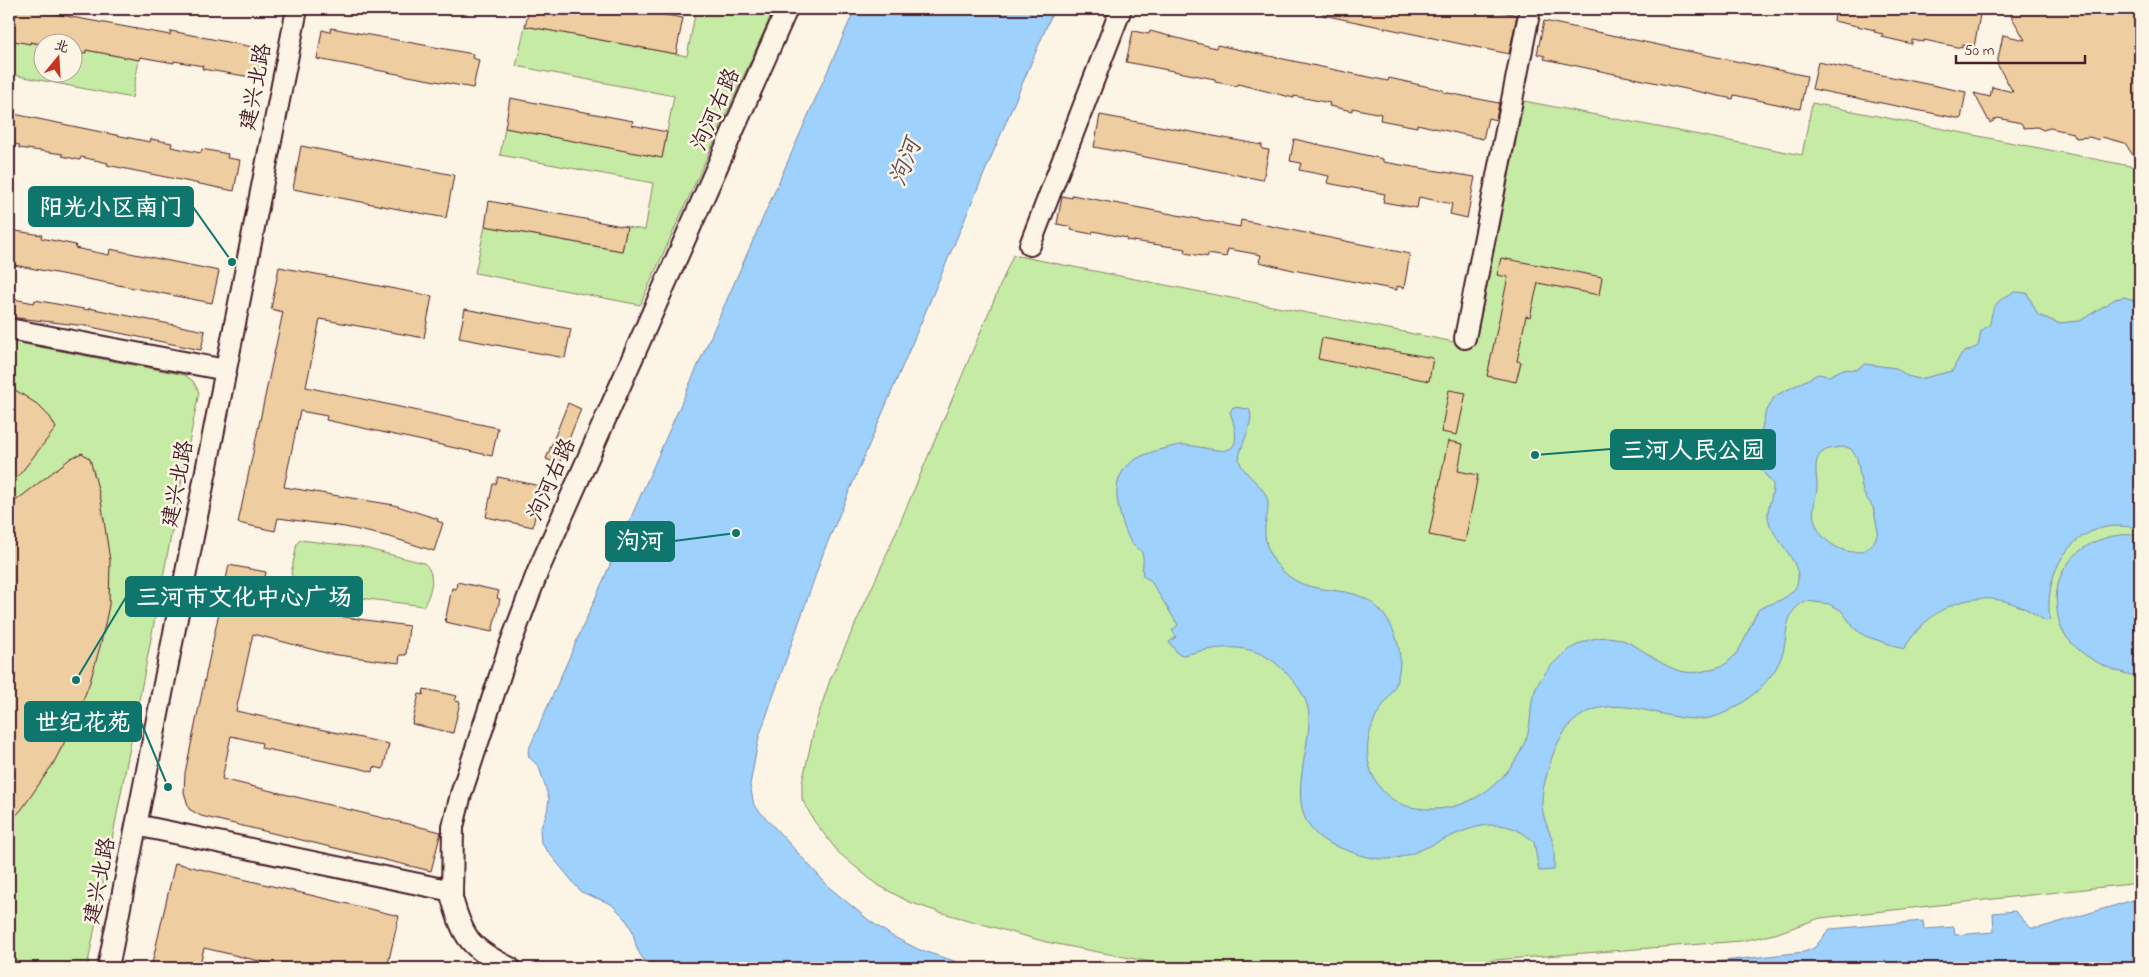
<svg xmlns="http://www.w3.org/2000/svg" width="2149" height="977" font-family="'Indie Flower','LXGW WenKai TC',sans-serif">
<rect width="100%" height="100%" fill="#fcf5e5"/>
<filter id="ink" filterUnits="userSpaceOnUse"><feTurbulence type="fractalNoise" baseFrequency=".02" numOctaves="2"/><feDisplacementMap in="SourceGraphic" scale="10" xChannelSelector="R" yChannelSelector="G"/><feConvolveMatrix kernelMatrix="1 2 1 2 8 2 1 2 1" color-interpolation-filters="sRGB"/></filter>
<g filter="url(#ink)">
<path fill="#c6eba4" stroke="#888568" d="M696,9H764L770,18L640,305L475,273L485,226L622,251L627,227L645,230L653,183L500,155L505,128L662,157L674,96L516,66L525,26L687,56Z
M9,40L42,44V72H72L73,53L82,55L86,50L139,60L132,98L9,74Z
M1524,101L1802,155L1812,103L2140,168V883L1820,918L1775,934L1741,941L1390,968H1182L1046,942L936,911L909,902L876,884L839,853L814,821L802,799V783L815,725L830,680L883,563L1013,255L1475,346Z
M9,341L185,375L193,381L199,392L87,968H9Z
M300,540L360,547L424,563C437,574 431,592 424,606L360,598L294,579L291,574L297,543Z"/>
<path fill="#9ed1fc" stroke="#7c8aa8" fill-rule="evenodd" d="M855,9H1054L824,551L759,737L750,785L754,805L830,888L870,921L892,936L920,950L976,968H648L637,949L632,930L625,918L611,904L581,892L541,843L540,830L547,812L549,799L539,767L529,757L528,751Z
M2014,292L2027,293L2038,315L2058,323L2080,321L2115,299L2124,297L2140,302V677C2115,672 2087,661 2070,641C2062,633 2058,620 2057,610C2050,562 2092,531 2136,535L2137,527C2127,527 2116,525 2106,527C2063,535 2044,581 2050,620L2045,621C1995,583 1937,594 1904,649L1865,636L1854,628L1841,610L1829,604L1807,601C1784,609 1788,633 1783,652C1778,670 1764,686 1750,697C1736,708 1719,718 1702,719C1677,720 1652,710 1627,707C1578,702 1558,730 1547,774C1545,782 1542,791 1542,800C1541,816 1549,828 1553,843C1555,851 1554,861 1554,870L1539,871L1534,842C1491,801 1445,845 1401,857C1382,862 1364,857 1346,850C1335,846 1324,842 1316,834C1285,805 1310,753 1309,717C1309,697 1293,679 1279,666C1250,640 1217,647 1183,655L1178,654L1169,642L1176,637L1172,630L1178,625L1150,580L1143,576C1141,569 1145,561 1142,553C1140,548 1137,550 1134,546C1126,539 1117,506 1117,496C1115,466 1138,455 1163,449C1168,448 1175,445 1181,445C1208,444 1251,471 1230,412L1233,407L1249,409C1256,421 1240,444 1239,460C1244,476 1262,483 1267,498C1270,507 1266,518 1265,527C1264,545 1271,561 1285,573C1319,604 1363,573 1391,626C1401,644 1403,666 1395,686C1391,695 1385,702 1380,710C1364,735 1362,766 1382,790C1396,806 1413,809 1433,809C1475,809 1512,777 1526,739C1531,726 1530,714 1532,701C1536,678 1559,654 1579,644C1639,615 1655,689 1711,669C1717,667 1724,666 1728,662C1745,648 1748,626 1759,609C1769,604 1779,602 1787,596C1818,575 1775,543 1769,522C1765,508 1774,497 1773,484L1759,467L1756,457L1765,414L1775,396L1818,374L1829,376L1843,369L1856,370L1865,364L1896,368L1907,376L1920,379L1952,371L1961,354L1978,346L1981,331L1990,324C1993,303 1996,302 2014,292ZM1846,447L1851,449L1857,458L1863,493L1873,507L1878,531C1870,567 1826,551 1816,525C1809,510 1818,498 1817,483C1814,457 1816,448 1846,447Z
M2140,898V968H1661L1804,952L1814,948L1830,929L1923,921L1924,929L1954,927L1955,935L1994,932L1993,913L2015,911L2031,928H2039Z"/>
<path fill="#eecda0" stroke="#4a1f2b" d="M9,9H28L170,35L171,31L263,49L257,78L202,69L203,66L174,61V63L140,57L139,60L86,50V53L72,51V42H42V44L30,42V44L9,40Z
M529,9H631L683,18L676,54L525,26Z
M1324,9H1488L1517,15L1509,54L1323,15Z
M1836,9H1949L1980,15L1974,47L1962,45V48L1924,40V42L1912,40V44L1882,37L1883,34L1874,32L1875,30L1834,21Z
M2007,9H2140V129L2134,157L2125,143L2102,137L2099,140L2089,137L2076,138L2073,133L2050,128L2043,130L2037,127L2024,128L2021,123L1998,118L1990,123L1974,93L1990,97L1992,87L2013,92L1997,64L2003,35L2025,40Z
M1544,21L1807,76L1800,109L1734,95L1733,99L1544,59L1545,56L1537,54Z
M331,28L473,54L472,58L479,60L473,88L317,59L322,30L330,32Z
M1133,31L1149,34L1150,31L1216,48L1217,45L1388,81L1389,78L1443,90V92L1499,103L1496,120L1488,118L1483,139L1417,124V127L1380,120L1381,114L1352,108V111L1329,106L1330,103L1294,96V98L1238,84L1237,86L1215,82V79L1126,62Z
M1818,62L1966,92L1961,119L1812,89Z
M510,98L633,121L632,125L667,132L662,158L505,128Z
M9,113L150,142L151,139L172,143L171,147L201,153L202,149L228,154L227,158L240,160L234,191L107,165L108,163L81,157L80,160L62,156L63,154L19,148V145L9,143Z
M1100,115L1262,145V149L1269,150L1263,180L1094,147Z
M1294,139L1383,159V162L1475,177L1467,218L1450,214L1452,204L1419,197L1417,208L1383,202L1385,194L1327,183L1329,176L1299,170L1301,163L1290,161Z
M301,146L454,175L446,218L293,189Z
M1072,195L1240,227L1241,220L1410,254L1404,288L1397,286V290L1293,270L1259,262L1261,255L1228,249L1226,257L1208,254V257L1185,253L1186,249L1126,240L1127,238L1093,231L1092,234L1071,230L1072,227L1057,224L1062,196L1072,198Z
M489,201L627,227L622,251L485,226Z
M9,230L42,235L41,238L76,245L75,248L109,255L110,249L219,271L212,303L9,264Z
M1501,258L1602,277L1599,295L1538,283L1530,317L1526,316L1517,361L1521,362L1516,382L1487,376L1508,277L1497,275Z
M279,267L432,296L424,338L320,319L306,387L498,428L492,456L326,420L327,416L300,411L284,487L394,505L438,519L437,521L443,523L434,551L390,537L345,527L278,518L275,531L238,523L283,312L271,309Z
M9,298L34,303L35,300L89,310V308L205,331L201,350L86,326L9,317Z
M465,309L571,329L565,358L459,338Z
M1322,338L1433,358L1429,381L1318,359Z
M9,386L37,404L50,417L56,428L9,488Z
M1449,390L1466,393L1457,435L1441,432Z
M568,403L581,409L559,464L546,459Z
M1448,441L1463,444L1458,471L1478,475L1465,542L1429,535Z
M82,453L90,459L101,500L110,561L109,605L101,643L90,682L72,728L53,764L22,809L9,823V506L71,458Z
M498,477L540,486L533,527L486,517L493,484H496Z
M229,565L266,572L261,595L344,617L409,626L406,655H400L399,663L330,654L253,634L236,711L389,744L383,769L374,767L373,772L358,768L261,748L262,743L231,736L222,779L441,832L431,871L201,816L189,809L184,792L185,773Z
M457,582L499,591L497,598L500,599L492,632L445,622L452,588L456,589Z
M424,689L457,696L455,701L460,702L453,733L412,724L419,694L423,695Z
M175,863L399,916L387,968H289L204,948L199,968H151Z"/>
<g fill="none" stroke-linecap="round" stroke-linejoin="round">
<defs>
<path id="minor" d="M1030,245L1121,9
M9,329L226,370
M1465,338L1530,9
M136,825L452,891
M108,968L297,9
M510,968C471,948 464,941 452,898L453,827L461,794L510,645L538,571L787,9"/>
</defs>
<use href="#minor" stroke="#4a1f2b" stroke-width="24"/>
<use href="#minor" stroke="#fcf5e5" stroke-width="20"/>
</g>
</g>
<g text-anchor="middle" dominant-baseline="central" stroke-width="5" stroke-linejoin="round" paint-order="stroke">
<g font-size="22" fill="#4a1f2b" stroke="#fcf5e5">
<text transform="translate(257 87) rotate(-79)">建兴北路</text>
<text transform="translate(717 110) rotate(-66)">泃河右路</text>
<text transform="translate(553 480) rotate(-66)">泃河右路</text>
<text transform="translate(179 484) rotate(-79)">建兴北路</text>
<text transform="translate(101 881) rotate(-79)">建兴北路</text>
</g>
<g font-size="24" font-style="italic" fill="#5f4c5f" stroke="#fcf5e5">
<text transform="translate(907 163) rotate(-69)">泃河</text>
</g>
</g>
<path fill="none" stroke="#0f766e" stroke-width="2" d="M232 262L193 207M1535 455L1611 449M736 533L674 541M76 680L126 597M168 787L141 722"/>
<g fill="#0f766e" stroke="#fcf5e5" stroke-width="2">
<circle cx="232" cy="262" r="5"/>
<circle cx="1535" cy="455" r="5"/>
<circle cx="736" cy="533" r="5"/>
<circle cx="76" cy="680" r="5"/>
<circle cx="168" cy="787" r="5"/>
</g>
<g fill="#0f766e" stroke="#0f766e" stroke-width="2">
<rect x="29" y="187" width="164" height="39" rx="5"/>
<rect x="1611" y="430" width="164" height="39" rx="5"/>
<rect x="606" y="522" width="68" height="39" rx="5"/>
<rect x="126" y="577" width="236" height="39" rx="5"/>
<rect x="25" y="702" width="116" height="39" rx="5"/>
</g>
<g font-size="24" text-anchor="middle" font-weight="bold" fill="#fff">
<text x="111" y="215">阳光小区南门</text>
<text x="1693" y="458">三河人民公园</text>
<text x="640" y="549">泃河</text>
<text x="244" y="605">三河市文化中心广场</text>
<text x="83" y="730">世纪花苑</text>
</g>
<rect width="2149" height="977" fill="none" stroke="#fcf5e5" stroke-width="30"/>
<rect x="15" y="15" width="2119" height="947" fill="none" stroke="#4a1f2b" stroke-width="2" filter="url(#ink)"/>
<g transform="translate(58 58) rotate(18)"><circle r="24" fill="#fcf5e5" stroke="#b59f9b"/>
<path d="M0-4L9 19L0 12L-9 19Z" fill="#c8321e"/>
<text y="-8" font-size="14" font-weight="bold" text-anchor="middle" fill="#4a1f2b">北</text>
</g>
<path d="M1956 55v8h129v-8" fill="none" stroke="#4a1f2b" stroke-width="2.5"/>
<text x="1964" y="55" font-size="15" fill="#4a1f2b" stroke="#fcf5e5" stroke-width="4" paint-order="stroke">50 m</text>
</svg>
